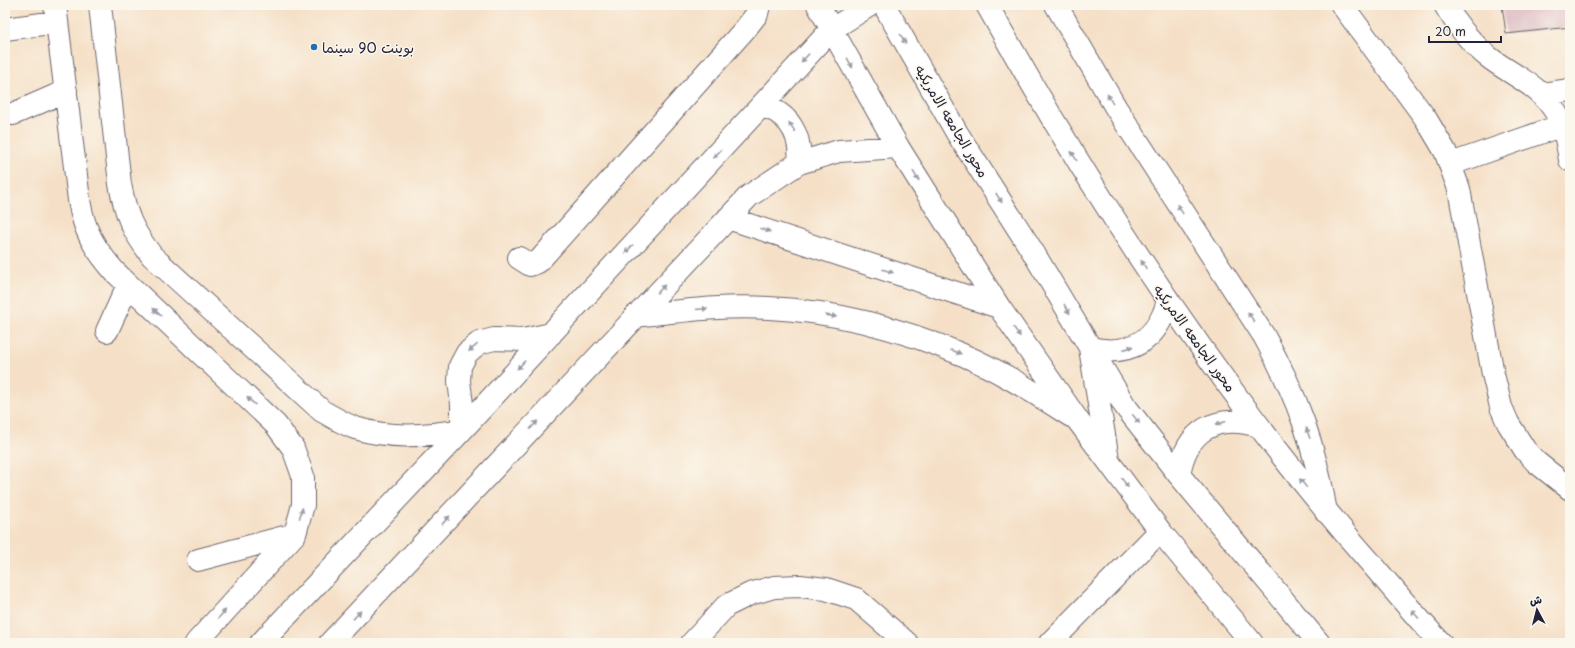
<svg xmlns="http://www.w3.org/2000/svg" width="1575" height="648" font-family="'Playpen Sans','Playpen Sans Arabic',sans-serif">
<rect width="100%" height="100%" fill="#fbf7ec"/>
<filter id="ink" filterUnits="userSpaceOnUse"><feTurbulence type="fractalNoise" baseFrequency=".025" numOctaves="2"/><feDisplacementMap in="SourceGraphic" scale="8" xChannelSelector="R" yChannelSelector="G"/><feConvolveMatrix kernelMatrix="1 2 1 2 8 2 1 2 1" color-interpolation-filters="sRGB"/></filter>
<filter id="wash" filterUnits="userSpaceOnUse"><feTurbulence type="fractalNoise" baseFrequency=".012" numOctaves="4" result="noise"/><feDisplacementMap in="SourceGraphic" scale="16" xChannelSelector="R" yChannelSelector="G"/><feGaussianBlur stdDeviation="0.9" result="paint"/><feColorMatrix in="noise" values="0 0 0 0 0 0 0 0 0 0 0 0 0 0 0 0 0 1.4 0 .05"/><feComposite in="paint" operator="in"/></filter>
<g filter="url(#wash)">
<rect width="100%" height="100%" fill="#f5e0c7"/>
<g id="blocks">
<path fill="#cd9db0" d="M1502,5H1570V27L1506,34Z"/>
</g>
</g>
<g filter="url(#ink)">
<use href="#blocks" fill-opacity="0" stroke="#6c646c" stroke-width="1"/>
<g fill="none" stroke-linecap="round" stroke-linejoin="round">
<defs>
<path id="minor" d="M55,5L79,200C84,231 94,248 115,272L276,425L293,448L303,476V505L295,534L196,643
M100,5L120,184C126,216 132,230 152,256L322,411C333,417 344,424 355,428C391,439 426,436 462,430V404L459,381L460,366L467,353L479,343L494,339L523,340L551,334
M818,5L898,147L999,307L1079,422L1160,531L1252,643
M1056,5L1116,108L1264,336C1297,396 1315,445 1326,512
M1342,5L1426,119L1445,151L1459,189L1493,374L1501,407L1508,423L1525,450L1536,462L1570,489
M1445,5C1457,25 1472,45 1491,59C1511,74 1539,86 1553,108C1564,124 1567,141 1570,160
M5,29L57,22
M1542,94L1570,90
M762,105C789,114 802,135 799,163
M13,114L66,91
M1451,164L1563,125
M728,218L999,307
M519,258L530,265L538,262L746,28L757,14L759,5
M635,316C680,311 724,305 769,308C834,311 902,329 963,355C1001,371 1036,394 1071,416
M107,331L128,285
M198,560L295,534
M261,643L462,430L831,30L870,5
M330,643L749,196L799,163L839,151L898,147
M692,643L726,606L750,594L774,587L800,586L826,589L856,599L907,643
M1050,643L1160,531"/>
<path id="major" d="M884,5L957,133L1033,252L1125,406L1179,475L1319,643
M987,5C1098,205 1224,397 1376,569C1397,594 1418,619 1441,643
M1108,460L1090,348C1130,357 1157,341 1168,301
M1179,475C1186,430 1216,413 1259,426"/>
</defs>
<use href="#minor" stroke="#6c646c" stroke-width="24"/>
<use href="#major" stroke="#6c646c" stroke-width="24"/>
<use href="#minor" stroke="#fff" stroke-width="22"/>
<use href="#major" stroke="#fff" stroke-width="22"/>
</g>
<defs><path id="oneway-solid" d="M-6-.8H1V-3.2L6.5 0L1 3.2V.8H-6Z"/></defs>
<g fill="#9c9ca7">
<use href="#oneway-solid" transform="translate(903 39) rotate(60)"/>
<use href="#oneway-solid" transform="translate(805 58) rotate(133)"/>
<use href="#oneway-solid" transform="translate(850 63) rotate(61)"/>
<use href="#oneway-solid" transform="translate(1110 99) rotate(-120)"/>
<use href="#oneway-solid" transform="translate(792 127) rotate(-124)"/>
<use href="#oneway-solid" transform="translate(717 154) rotate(133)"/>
<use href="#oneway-solid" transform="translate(1074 156) rotate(-121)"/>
<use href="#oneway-solid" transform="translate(916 176) rotate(58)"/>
<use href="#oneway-solid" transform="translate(999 198) rotate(57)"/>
<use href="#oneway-solid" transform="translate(1180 209) rotate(-122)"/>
<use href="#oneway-solid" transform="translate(765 230) rotate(18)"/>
<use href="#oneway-solid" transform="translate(629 249) rotate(133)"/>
<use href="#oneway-solid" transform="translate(1144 265) rotate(-123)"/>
<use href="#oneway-solid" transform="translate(888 271) rotate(18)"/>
<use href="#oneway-solid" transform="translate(661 289) rotate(-47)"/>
<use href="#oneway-solid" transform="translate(702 309) rotate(-4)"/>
<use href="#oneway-solid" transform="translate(1067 309) rotate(59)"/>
<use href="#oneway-solid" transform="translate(157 312) rotate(-137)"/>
<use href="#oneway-solid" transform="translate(831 316) rotate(9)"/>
<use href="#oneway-solid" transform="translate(1251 317) rotate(-124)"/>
<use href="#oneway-solid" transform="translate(1017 332) rotate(55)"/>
<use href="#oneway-solid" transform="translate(473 348) rotate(141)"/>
<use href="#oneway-solid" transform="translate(1128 348) rotate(-18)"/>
<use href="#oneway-solid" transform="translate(956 352) rotate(20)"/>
<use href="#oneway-solid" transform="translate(521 365) rotate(133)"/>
<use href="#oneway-solid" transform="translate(251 401) rotate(-137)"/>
<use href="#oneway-solid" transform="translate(1136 419) rotate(52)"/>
<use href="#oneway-solid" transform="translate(1221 423) rotate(164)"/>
<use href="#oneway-solid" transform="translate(534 425) rotate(-47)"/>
<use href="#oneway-solid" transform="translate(1308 433) rotate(-109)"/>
<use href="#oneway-solid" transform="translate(1125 483) rotate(54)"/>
<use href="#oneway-solid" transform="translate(1303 483) rotate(-128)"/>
<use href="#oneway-solid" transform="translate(301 513) rotate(-74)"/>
<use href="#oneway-solid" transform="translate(446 520) rotate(-47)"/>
<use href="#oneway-solid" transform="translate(222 614) rotate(-48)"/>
<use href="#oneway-solid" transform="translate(1415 614) rotate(-131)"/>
<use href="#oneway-solid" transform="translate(357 615) rotate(-47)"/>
</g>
</g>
<circle fill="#1f6fb2" stroke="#fbf7ec" stroke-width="1.5" cx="314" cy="47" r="4"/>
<g text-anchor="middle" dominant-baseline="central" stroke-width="3" stroke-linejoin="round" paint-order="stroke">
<g font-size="14" fill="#22223b" stroke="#fbf7ec" text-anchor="start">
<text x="322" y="47">بوينت 90 سينما</text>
</g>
<g font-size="14" fill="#22223b" stroke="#fbf7ec">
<text transform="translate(952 121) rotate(59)">محور الجامعه الامريكيه</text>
<text transform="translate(1195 338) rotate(54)">محور الجامعه الامريكيه</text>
</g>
</g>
<rect width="1575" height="648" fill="none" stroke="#fbf7ec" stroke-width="20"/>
<g transform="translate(1537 610) rotate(353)" stroke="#fbf7ec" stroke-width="3" paint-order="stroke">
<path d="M0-3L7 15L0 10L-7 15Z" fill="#22223b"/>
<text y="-6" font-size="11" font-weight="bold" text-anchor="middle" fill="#22223b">ش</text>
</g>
<path d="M1429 36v6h72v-6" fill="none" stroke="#22223b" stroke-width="2"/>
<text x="1435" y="36" font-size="12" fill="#22223b" stroke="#fbf7ec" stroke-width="3" paint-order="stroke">20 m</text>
</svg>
